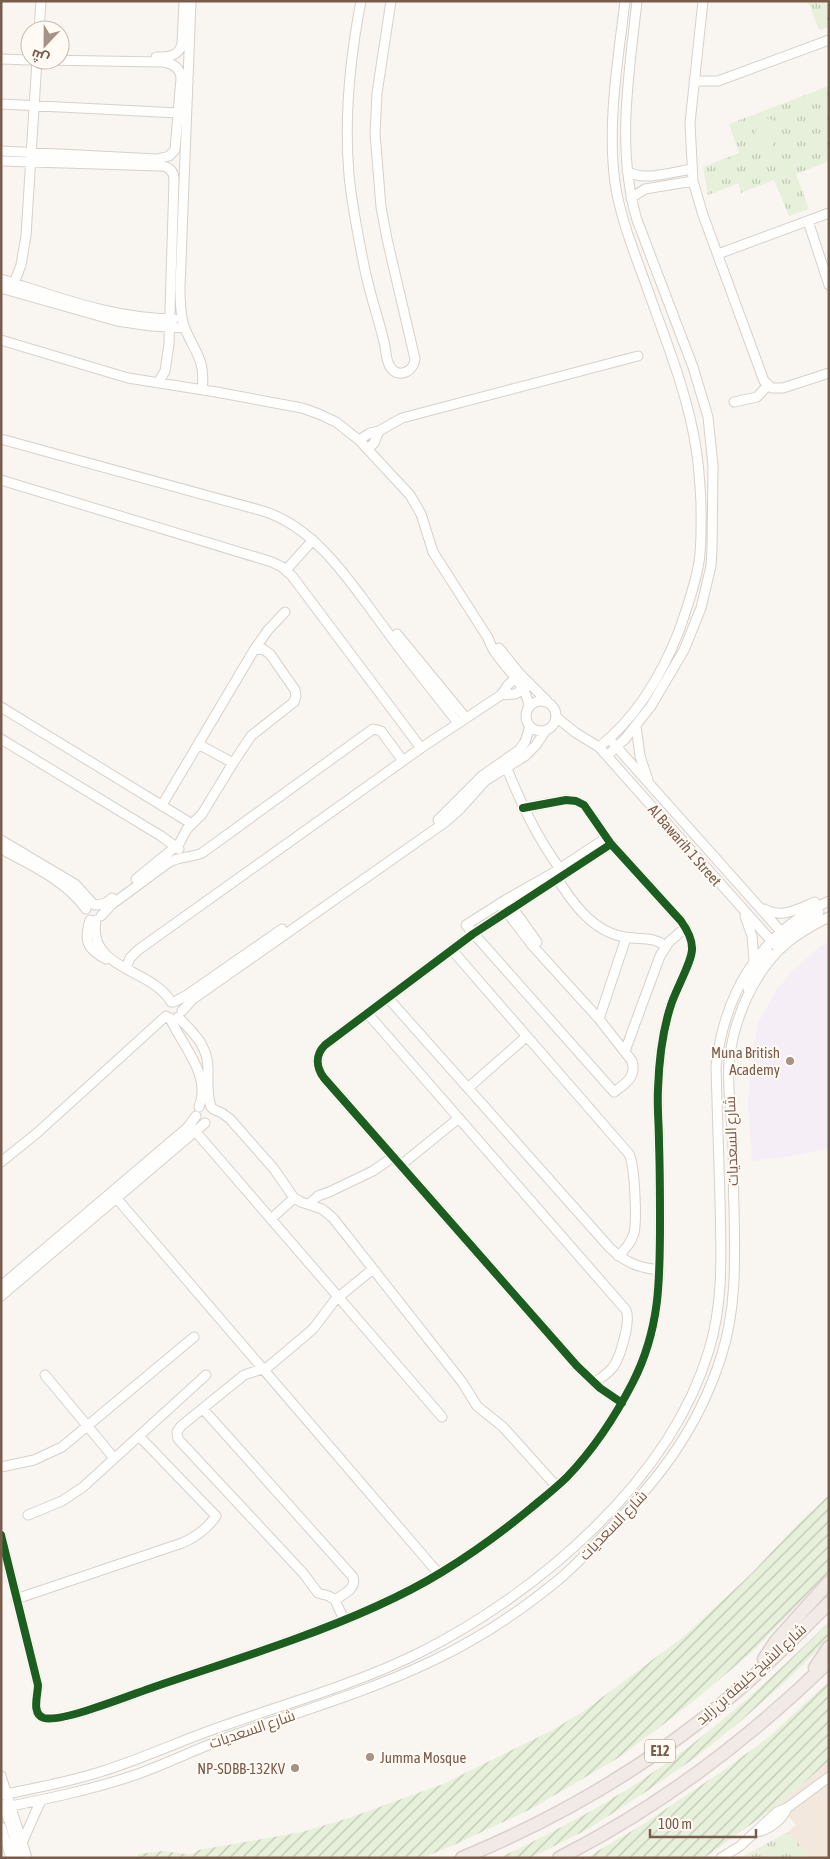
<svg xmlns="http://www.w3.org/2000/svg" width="830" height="1859" font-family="'Asap Condensed',Cairo,sans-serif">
<defs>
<pattern id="grass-tufts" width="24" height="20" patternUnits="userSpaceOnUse" patternTransform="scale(1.25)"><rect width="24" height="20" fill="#e7f0db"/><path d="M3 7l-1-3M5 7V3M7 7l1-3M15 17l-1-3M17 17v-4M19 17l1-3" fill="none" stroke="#c0c6b4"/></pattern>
<pattern id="garden-furrows" width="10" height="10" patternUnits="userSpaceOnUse" patternTransform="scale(1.25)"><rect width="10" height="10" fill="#e7f0db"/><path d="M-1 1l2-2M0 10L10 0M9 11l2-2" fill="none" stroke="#c0c6b4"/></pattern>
</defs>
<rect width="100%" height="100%" fill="#f9f5f0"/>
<path fill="#f2e8de" d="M829,1761V1858H811L788,1832L796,1825L778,1805Z"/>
<path fill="#f6eef6" d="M829,941V1148L792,1156L752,1161L748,1103L753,1048L758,1023L776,991L791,972L818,948Z"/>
<path fill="url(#grass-tufts)" d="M808,1H829V27L819,30Z
M829,86V161L796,174L809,209L789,216L774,180L741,193L739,183L708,195L703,167L739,153L729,124Z
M788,1832L811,1858H740Z"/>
<path fill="url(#garden-furrows)" d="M829,1495V1572L753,1651L695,1700L649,1735L618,1758L531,1809L456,1844L422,1858H137L138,1854L163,1851L186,1854H192L199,1850L302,1832L349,1818L443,1784L551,1731L584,1711L683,1637L751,1574L798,1524Z
M829,1622V1639L786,1681L735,1726L696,1757L647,1791L588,1829L530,1858H499C552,1833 604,1806 652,1773C716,1730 774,1676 829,1622Z
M829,1681V1761L778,1805L704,1858H586L642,1825L727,1768L770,1736Z"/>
<path fill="#e7f0db" d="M760,116L779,122L769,157L750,151Z"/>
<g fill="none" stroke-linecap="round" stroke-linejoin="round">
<defs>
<path id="minor" d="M191,1L180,287C180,300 180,314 184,326C194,352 206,359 202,389
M361,1C350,58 344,117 349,175C352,205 358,236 364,265C369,293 379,319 385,346C386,353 386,362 391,368C399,379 414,371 415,359L387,239L381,207L377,158L375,134L377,93L391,1
M703,1L690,123L693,181L703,215L764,381L772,388H783L829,373
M39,30L41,1
M156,57C168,57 178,57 182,44L184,1
M1,59L30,60
M694,81H718L829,40
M1,104L178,113
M1,151L157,159L169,156L175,150L181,78C180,67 172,63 162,62L42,60
M1,161L160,166C169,166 174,171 174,180L169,344L165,371L158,383
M627,171C642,182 673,172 692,169
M631,198L645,189L693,181
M808,221L829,285
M718,254L829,213
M1,279C58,297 114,319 174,319
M1,288L117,321L151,326L185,328
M11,291L21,265L26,236L37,60
M1,340L128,378L216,392L302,408L319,414L336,422L359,440L410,495L421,514L433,552L488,638C496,663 525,679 529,706
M734,402L757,397L768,385
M1,439L263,511C317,528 351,583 383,626C407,659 433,691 458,723
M359,440L370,433L379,431
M368,449L374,443L379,431L402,418L638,356
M1,480L272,562L282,567L292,576L421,748
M286,570L313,540
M397,634L466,718
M499,648L520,674L547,701
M501,695L515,694L526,688
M526 716a15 15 0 1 1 30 0a15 15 0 1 1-30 0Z
M1,707L192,824
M556,717L576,733L599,747L775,945
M636,726L640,756L648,780
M1,739L161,836L179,849
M613,743L784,935
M198,744L233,763
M599,747C636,718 662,674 679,631C687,608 695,586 699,562C702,543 701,523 701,503C700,485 699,466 696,448C688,396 668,346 650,296C637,259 621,222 615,183C607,122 618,61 625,1
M607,756L625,739L651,706L684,650L701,608L711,566L712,549L713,466L708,417L693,367L637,220C616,148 629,75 637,1
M505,764C520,801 536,836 560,869
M162,805L254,650L268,630L285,612
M438,820L482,776L519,750L525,742L530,726
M1,840L75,884L94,905
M611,844L473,934L325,1045C315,1055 316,1067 324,1078L577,1366L600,1388L622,1403
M1,849C31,865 66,881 86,909
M555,875C571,901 592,932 625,937C641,940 652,936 666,946
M136,879L179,844L187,829L202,814L233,763L251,736L294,702L296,696L295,690L270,654L263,649L254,650
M500,903L532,945L599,1019L632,1061C637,1077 625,1084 614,1092L466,925L507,899L553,873L606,838
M510,904L537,942
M97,905L106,903L112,898
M764,909C781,919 798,909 815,902
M101,916L111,905L168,863C179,856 191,858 202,853L373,729L381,731L403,761
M745,916L752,936L754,961
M90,920C84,940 86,949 106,959
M96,920C87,970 152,968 171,1002
M782,940L785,935L819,912
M452,950L629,1154C635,1166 637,1220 634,1233C631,1243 625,1250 618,1256
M126,968L130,958L138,950L421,748L501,695L508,685L520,674
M748,989L752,975L768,952
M388,998L610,1248C626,1263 639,1268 660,1270
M174,1002L187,995L282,929
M182,1011L193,999L444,823L460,809L485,781L525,756L536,745L546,730
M368,1014L626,1310C631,1322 620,1358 613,1367C608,1374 600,1378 594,1383
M178,1017C194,1033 209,1047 208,1071C208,1084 207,1095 211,1107
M170,1018C182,1046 212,1075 199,1107
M599,1019L626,938
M625,1051L660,956L669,942L685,928
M468,1088L527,1036
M213,1109L222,1113L230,1119L274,1169L294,1198L301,1202L322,1209L333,1218L462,1382L477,1406L503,1427L557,1487
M195,1131L442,1417
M1,1162L37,1133L166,1016
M401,1165L459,1118
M112,1193L439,1574
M309,1204L318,1196L329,1192L373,1171L393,1157
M271,1219L294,1198
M1,1286L187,1128L196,1116
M1,1296L205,1123
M45,1375L114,1458
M203,1409L353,1577C357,1589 343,1594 335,1600
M1,1467L34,1460L62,1447L194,1337
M28,1515L62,1501L83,1487L206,1375
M1,1535L38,1685C38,1695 31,1714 44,1718C62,1723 133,1694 154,1687C227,1662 307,1638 377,1606C399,1596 421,1585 442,1572C473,1553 502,1532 531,1508C543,1498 556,1488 567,1477C593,1450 616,1415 633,1382C660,1329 660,1280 660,1222C660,1196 660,1170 659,1143C659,1125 657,1107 658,1089C659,1060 662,1032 671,1005C675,991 693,960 692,948C692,938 686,928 681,921L611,844L584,805L576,801L566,800L523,808
M16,1599L182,1543C196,1537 207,1529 216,1516L139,1436
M344,1620L335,1600L329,1596L318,1593L303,1573L178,1439L177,1432L181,1426L244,1375L268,1367L313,1329L335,1300L373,1269
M1,1776L27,1858
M1,1795C35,1788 70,1782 103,1771C144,1758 182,1740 223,1726C288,1703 356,1684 419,1653C537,1594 670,1481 709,1350C724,1301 721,1251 720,1200C719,1156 717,1111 716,1067C724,993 760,933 829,901
M1,1804L9,1820L20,1858
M1,1808C46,1799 91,1790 135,1775C169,1763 202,1746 237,1734C301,1711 367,1692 430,1662C475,1641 518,1613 557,1581C573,1568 587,1553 601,1538C656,1483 697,1432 721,1357C737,1308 735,1258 734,1207C733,1187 734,1166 733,1145C732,1118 727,1090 729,1063C733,1020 754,970 788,942C800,932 815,924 829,917
M1,1827L11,1858
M756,1832C768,1831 783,1819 787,1808
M22,1843L41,1800
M721,1858L740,1846L777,1812L787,1808L829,1777"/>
<path id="highway" d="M764,1659L776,1641L829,1582
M815,1668L829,1647
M462,1858C561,1817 654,1762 736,1692C769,1664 798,1633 829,1603
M559,1858C660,1807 748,1740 829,1661"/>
</defs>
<use href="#minor" stroke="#d7d1cb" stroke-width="11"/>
<use href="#highway" stroke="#dad1cc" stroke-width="15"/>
<use href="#minor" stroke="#fefefd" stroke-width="9"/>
<use href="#highway" stroke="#f2eae7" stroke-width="12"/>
<defs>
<path id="cycleway" d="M611,844L473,934L325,1045C315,1055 316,1067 324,1078L577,1366L600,1388L622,1403
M1,1535L38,1685C38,1695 31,1714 44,1718C62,1723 133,1694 154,1687C227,1662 307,1638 377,1606C399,1596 421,1585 442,1572C473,1553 502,1532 531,1508C543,1498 556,1488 567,1477C593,1450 616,1415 633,1382C660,1329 660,1280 660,1222C660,1196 660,1170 659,1143C659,1125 657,1107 658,1089C659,1060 662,1032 671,1005C675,991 693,960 692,948C692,938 686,928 681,921L611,844L584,805L576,801L566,800L523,808"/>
</defs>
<use href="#cycleway" stroke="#fffaf3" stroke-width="11"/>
<use href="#cycleway" stroke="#1b5e20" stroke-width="8"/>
</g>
<g fill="#a69286" stroke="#fffaf3" stroke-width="2">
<circle cx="790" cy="1061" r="5"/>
<circle cx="370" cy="1757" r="5"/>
<circle cx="295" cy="1768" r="5"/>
</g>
<g text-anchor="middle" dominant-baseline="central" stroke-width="4" stroke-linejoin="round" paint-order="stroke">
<rect fill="#fffaf3" stroke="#a28b7f" stroke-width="1" x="645" y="1739.5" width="30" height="23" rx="4"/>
<g font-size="14" font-weight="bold" fill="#7a5c4d">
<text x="660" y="1751">E12</text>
</g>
<g font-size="15" fill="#7a5c4d" stroke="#fffaf3">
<text transform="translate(685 845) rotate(49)">Al Bawarih 1 Street</text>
<text transform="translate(731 1141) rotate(-92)">شارع السعديات</text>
<text transform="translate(613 1525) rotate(-46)">شارع السعديات</text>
<text transform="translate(751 1674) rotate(-42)">شارع الشيخ خليفة بن زايد</text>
<text transform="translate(252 1729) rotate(-19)">شارع السعديات</text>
</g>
<g font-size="15" fill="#7a5c4d" stroke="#fffaf3" text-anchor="end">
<text x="780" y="1052">Muna British<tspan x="780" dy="17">Academy</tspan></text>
<text x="380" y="1757" text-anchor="start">Jumma Mosque</text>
<text x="285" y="1768">NP-SDBB-132KV</text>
</g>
</g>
<rect width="830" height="1859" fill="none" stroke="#7a5c4d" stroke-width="5"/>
<g transform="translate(45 45) rotate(202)"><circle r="24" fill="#fffaf3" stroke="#cabbb1"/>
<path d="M0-4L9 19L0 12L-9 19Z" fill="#a69286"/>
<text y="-8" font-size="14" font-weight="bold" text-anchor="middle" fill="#7a5c4d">ش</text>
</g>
<path d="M650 1829v8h106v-8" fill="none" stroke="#7a5c4d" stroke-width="2.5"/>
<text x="658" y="1829" font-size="15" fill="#7a5c4d" stroke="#fffaf3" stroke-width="4" paint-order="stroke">100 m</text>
</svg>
